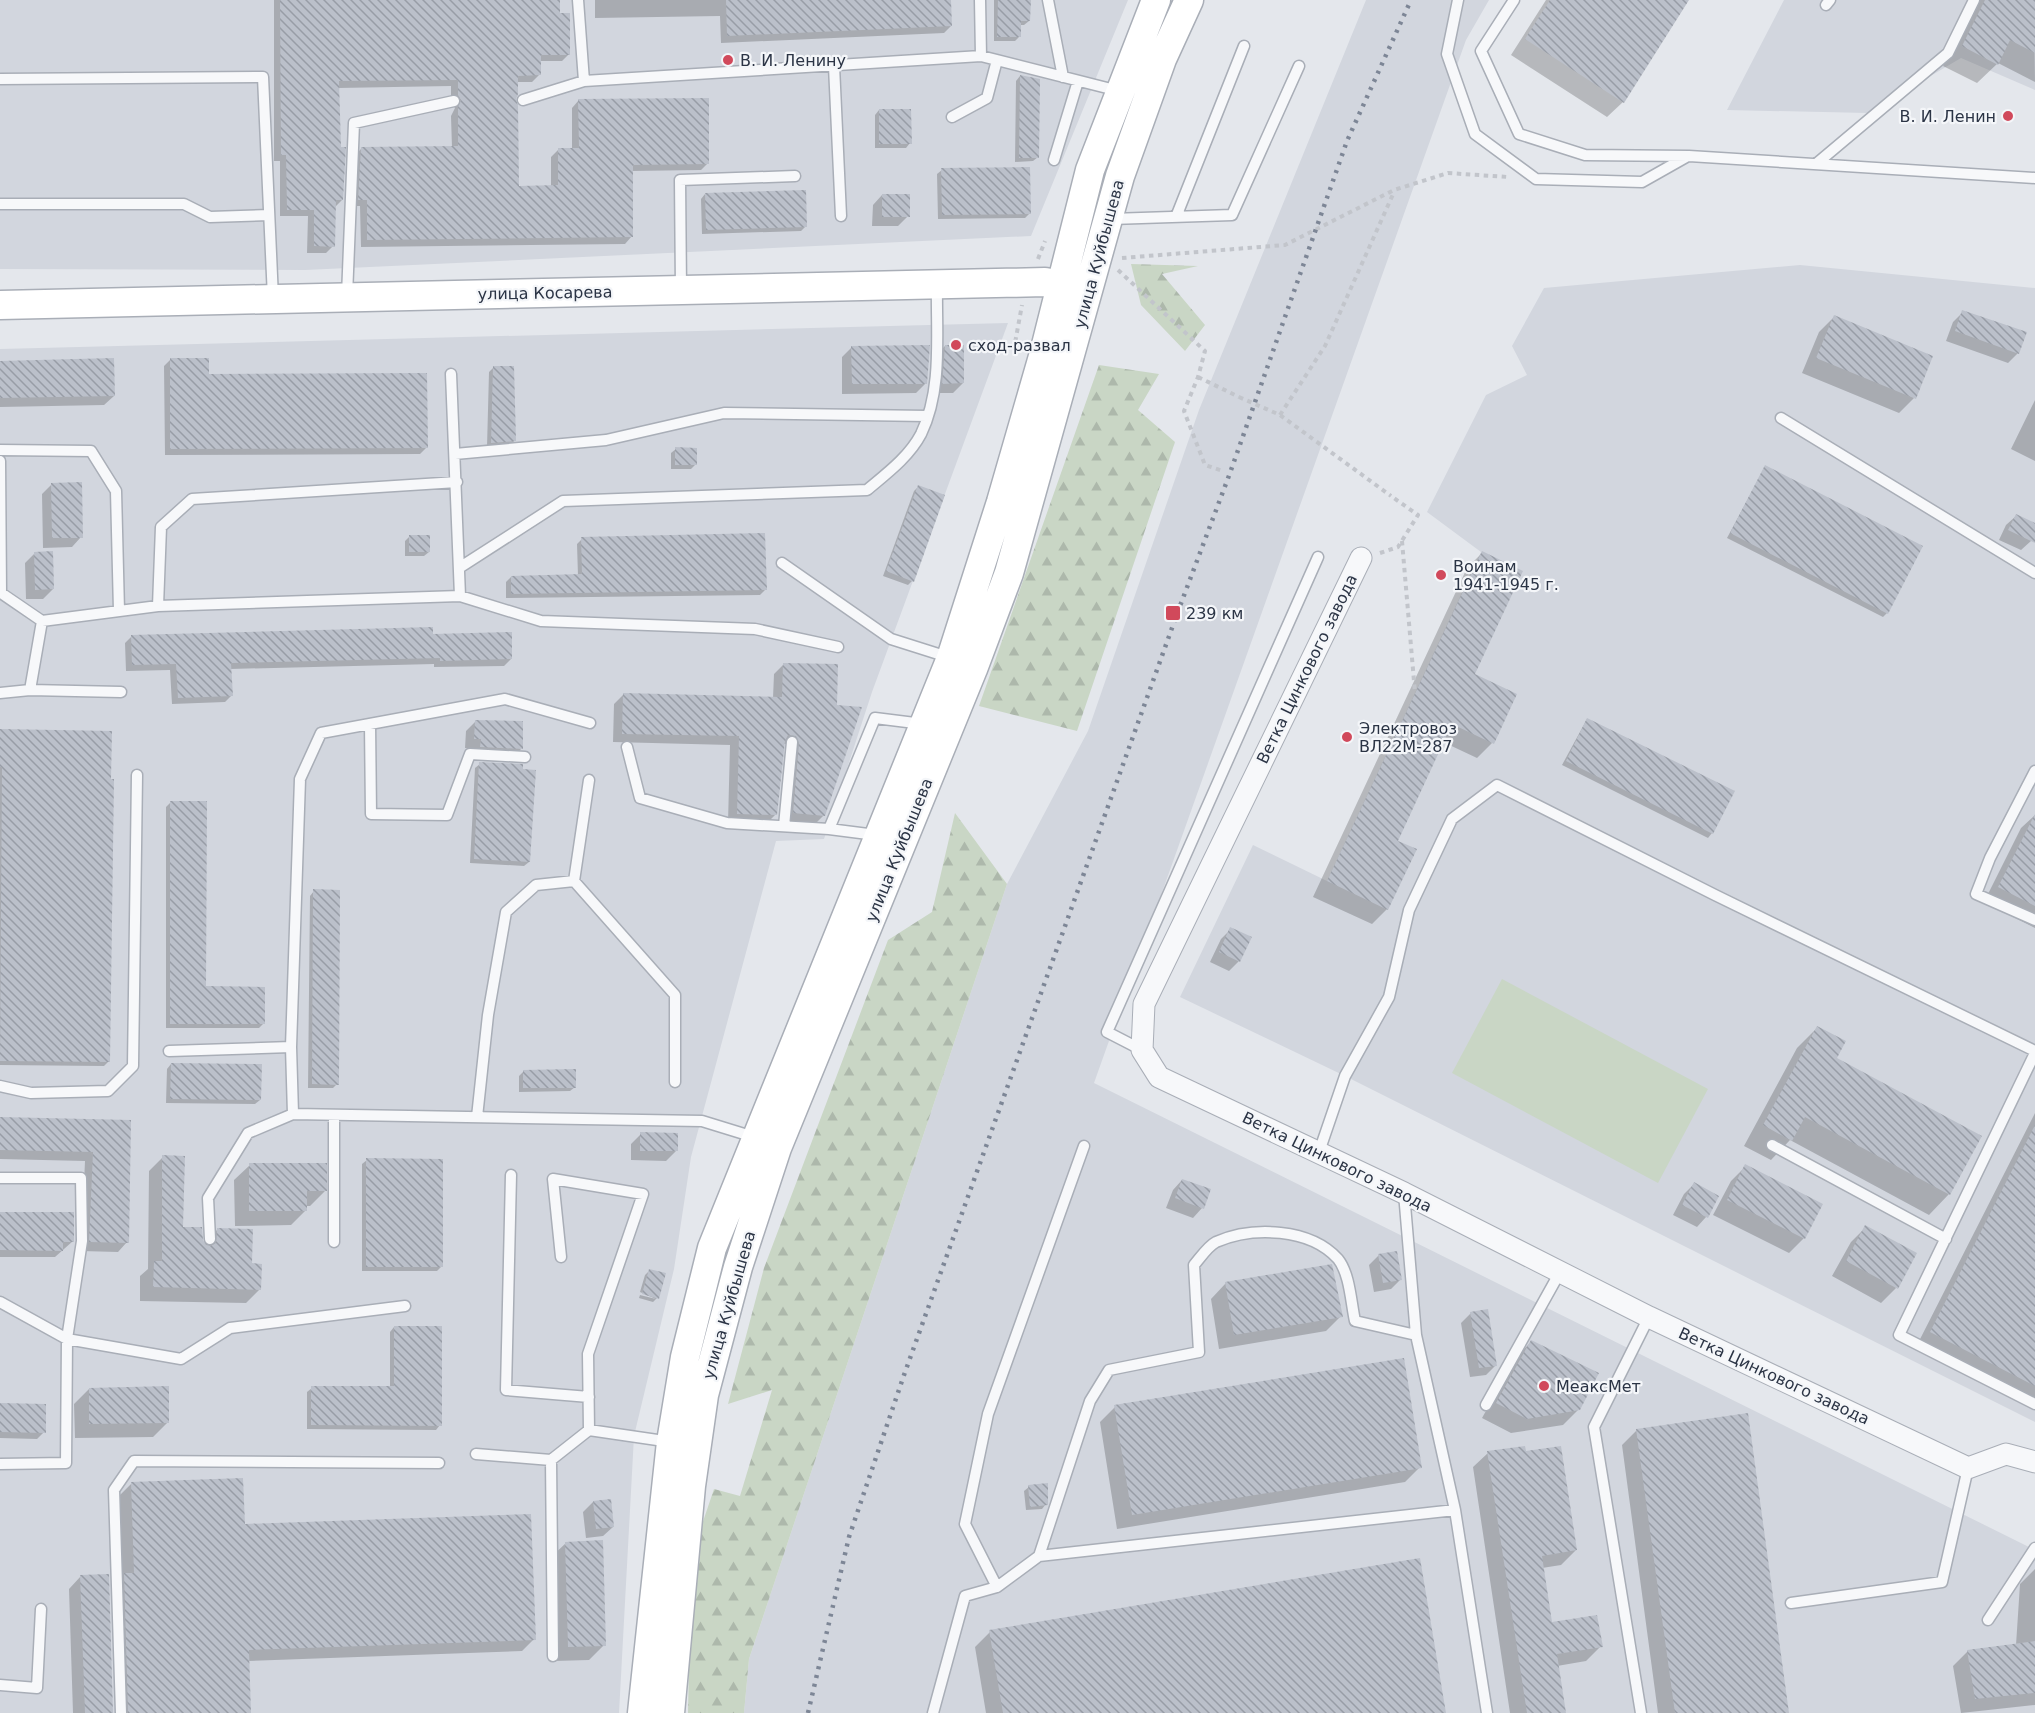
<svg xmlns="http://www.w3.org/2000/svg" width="2035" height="1713" font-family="'DejaVu Sans',sans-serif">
<defs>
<pattern id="forest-firs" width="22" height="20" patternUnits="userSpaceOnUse" patternTransform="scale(1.5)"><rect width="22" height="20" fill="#c9d6c5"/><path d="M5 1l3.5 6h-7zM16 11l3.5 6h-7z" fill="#adb8ab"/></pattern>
<pattern id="building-back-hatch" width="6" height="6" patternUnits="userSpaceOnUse" patternTransform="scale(1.5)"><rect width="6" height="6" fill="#bbc0ca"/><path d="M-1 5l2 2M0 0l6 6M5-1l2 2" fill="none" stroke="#989da6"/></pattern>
</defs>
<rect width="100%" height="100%" fill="#e4e7ec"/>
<path fill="#d2d6de" d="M0,0H1128L1031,236L305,270L0,269Z
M1366,0H1489L1466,40L1094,1083L2035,1550V1713H744L749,1659L1007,884L1088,731L1199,410Z
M1784,0H2035V90L1961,58L1868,113L1727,110Z
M1800,265L2035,288V1422L1345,1076L1180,997L1253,845L1327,881L1481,552L1427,512L1486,395L1527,375L1512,346L1544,288Z
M1008,323L872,692L824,839L776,841L691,1157L674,1269L634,1436L619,1713H0V349Z"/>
<path fill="url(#forest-firs)" d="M1131,264L1198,266L1162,274L1205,325L1185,351L1141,305Z
M1099,365L1159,374L1138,410L1175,442L1077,731L979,706Z
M955,813L1007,884L749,1659L744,1713H688L691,1557L714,1489L740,1496L772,1390L728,1404L764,1268L888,940L932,912Z"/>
<path fill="#c9d6c5" d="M1502,979L1708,1089L1658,1183L1452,1073Z"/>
<path fill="#0003" d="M274,0H559V14L569,54L562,61H539V75L532,82H517L514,99L518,187H551V157L558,150L572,149V108L579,100L708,163L701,170L631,171L632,236L625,244L361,247L360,206H352L354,156L361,149L452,148L451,116L455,108L451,102V86L338,88L342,200L335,207L333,246L326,253H307L308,216H280V161H274Z
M595,0H950L951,26L944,33L721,43L720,16L595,18Z
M994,0H1029V21L1024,25H1019V37L1015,41H994Z
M1546,0H1688L1623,102L1607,117L1511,55Z
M1976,0H2034L2035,82L1998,63L1977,83L1943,66Z
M1020,76L1038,157L1033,161L1015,162L1016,81Z
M879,110L910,143L906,148H875V115Z
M942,170L1030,213L1025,218L938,219L937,174Z
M705,194L806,226L801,231L702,234L701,199Z
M882,195L908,216L898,226H872L873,205Z
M1963,312L2018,353L2008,363L1946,341L1953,322Z
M1834,317L1914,398L1899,413L1802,373L1819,332Z
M945,346L963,383L953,393H933L935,356Z
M852,347L926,383L916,393L842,394V357Z
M171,359L207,375L426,448L420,454L165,455L164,366Z
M0,362L114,396L104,405L0,407Z
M494,367L515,440L510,445L487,447L489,372Z
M2035,400V461L2011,449Z
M676,449L695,465L691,469H671V453Z
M1765,467L1887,613L1883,617L1727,538Z
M52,484L81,537L72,547L43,548L42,494Z
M918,487L912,581L908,585L883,576L914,491Z
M2016,516L2035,525L2031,541L2021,550L1999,540L2006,525Z
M410,536L429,552L424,556H405V541Z
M582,539L765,590L760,595L506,598V582L511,577L578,576L577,544Z
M35,553L53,589L43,599H26L25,563Z
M1482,553L1473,675L1492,743L1477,758L1443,742L1396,841L1387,909L1372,924L1313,897L1467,568Z
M432,635L511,659L504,666L434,667V664L230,669L232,695L225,702L172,704L170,670L126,671L125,643L132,636Z
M783,665L824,815L814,825L784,822L791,753L786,744H783L776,814L766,824L728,823L730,745L613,742L614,704L623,695L773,698L774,674Z
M1587,719L1712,833L1708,838L1562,765Z
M476,721L521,749L512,759L471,756V748H465L466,731Z
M0,731L108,1062L104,1066L0,1065Z
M480,764L529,862L524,866L470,863L475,768Z
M170,803L204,988L263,1024L259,1028H166V807Z
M2035,815V928L1984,902L2021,828Z
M314,891L337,1084L333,1088H308L310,896Z
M1231,929L1239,961L1229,971L1210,962L1221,939Z
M1817,1028L1835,1059L1949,1194L1929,1215L1790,1140L1771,1160L1744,1146L1797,1048Z
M171,1064L260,1100L255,1104L166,1103L167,1069Z
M524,1071L575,1087L570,1091L519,1092V1076Z
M2035,1113V1408L1916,1347Z
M0,1119L130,1121L127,1242L118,1252L81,1251L85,1161L0,1159Z
M641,1134L676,1151L666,1161L631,1160V1144Z
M163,1157L182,1228L203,1244L218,1229L251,1265L260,1289L246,1303L140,1301V1276L148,1269L149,1171Z
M367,1160L441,1267L437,1271H362V1164Z
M250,1165L325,1191L310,1206H306V1210L291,1225L235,1226L234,1180Z
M1746,1166L1804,1238L1789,1253L1713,1215L1731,1181Z
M1182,1180L1202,1208L1193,1218L1166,1208L1173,1190Z
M1694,1184L1717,1197L1706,1217L1697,1227L1673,1215L1684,1194Z
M0,1213L73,1241L55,1257H0Z
M1866,1227L1896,1288L1881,1303L1832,1276L1851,1242Z
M1379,1255L1401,1279L1391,1289L1374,1292L1369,1265Z
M650,1270L657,1298L656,1299L640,1292L645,1275Z
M1226,1283L1341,1316L1326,1331L1219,1349L1211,1299Z
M640,1295L656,1299L653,1302L639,1298Z
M1471,1313L1496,1365L1486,1375L1470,1377L1461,1323Z
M394,1327L440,1425L436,1430L307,1429V1392L312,1388H390V1332Z
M1531,1342L1579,1409L1563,1425L1511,1433L1482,1418L1516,1357Z
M89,1389L168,1422L153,1437L75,1438L74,1404Z
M0,1405L44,1432L37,1439L0,1438Z
M1115,1407L1420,1467L1405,1482L1117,1529L1100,1422Z
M1637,1430L1787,1713H1658L1622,1445Z
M1488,1453L1576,1550L1561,1565L1542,1568L1551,1624L1601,1646L1586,1661L1557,1666L1564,1713H1510L1473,1467Z
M132,1483L243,1525L534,1639L522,1651L248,1661L250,1713H116L112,1587L122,1577L120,1495Z
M1029,1487L1046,1504L1042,1509L1026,1510L1024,1491Z
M593,1502L613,1527L603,1536L586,1538L583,1512Z
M566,1543L604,1645L589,1660L554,1661L550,1558Z
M2035,1569V1705L1961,1713L1953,1666L1968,1651L2016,1645L2020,1584Z
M81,1576L112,1713H73L69,1589Z
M990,1632L1444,1713H986L975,1647Z"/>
<path fill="url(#building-back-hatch)" d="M280,0H560V13H570V55H541V75L518,76V94L516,99L518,106L519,186L558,185V148H579L578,99L709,98V164L633,165V237L367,240V200H358L361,147L458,146V107L461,100L458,95V80L339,81L341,147H346L343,200H336L335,247L314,246V210H287L286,155H281Z
M726,0H951L952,26L727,36Z
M998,0H1031L1030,21H1021V37H997Z
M1550,0H1689L1624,103L1525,39Z
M1985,0H2035V53L2010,40L1998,65L1962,46Z
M1020,75L1040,79L1039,158H1019Z
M879,109H911L912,144H879Z
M1030,167L1031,214L942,215L941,168Z
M806,190L807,227L706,230L705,193Z
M882,194H910V217H882Z
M1962,310L2027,332L2019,354L1955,331Z
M1834,315L1933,356L1916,399L1816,358Z
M930,345L927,384H852L851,346Z
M945,345H964V383L942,384Z
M114,358L115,396L0,398V361Z
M170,358H209V374L427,373L428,448L170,449Z
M493,366H514L516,441L491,443Z
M675,447L697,448V465H675Z
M1765,465L1923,546L1888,614L1730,533Z
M82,482L83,538H52L51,483Z
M918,485L945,495L914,582L886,571Z
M2016,514L2035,523V543L2008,530Z
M765,533L767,590L511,594V576L582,574L581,537Z
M409,535H430V552H409Z
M53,551L54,589L35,590L34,552Z
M1482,551L1523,571L1475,674L1517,694L1494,744L1452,724L1398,841L1417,849L1388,910L1327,881Z
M433,627V634L512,632V659L440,661V658L231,663L233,696L178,698L176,664L132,665L131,635Z
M783,663L838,664L837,705L862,707L825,816L793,813L799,743L796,736L788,735L785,741L777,815L737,814L739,736L622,734L623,693L782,697Z
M1587,718L1735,791L1713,834L1566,761Z
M475,720L523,721V749L480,747L481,739H474Z
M0,729L112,731L111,779H114L110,1062L0,1061L2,767H0Z
M479,762L523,764V769L536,770L530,862L474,859Z
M170,801H207L206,986L265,987V1024H170Z
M2035,814V906L1998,887Z
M313,889L340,890L339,1085L312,1084Z
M1230,927L1252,937L1240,962L1219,952Z
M1817,1026L1846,1041L1837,1058L1982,1136L1950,1195L1805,1117L1792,1141L1763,1125Z
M171,1063L262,1064L261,1100L170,1099Z
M576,1069V1088H523V1070Z
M0,1117L131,1120L129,1243L89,1242L93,1152L0,1150Z
M2035,1125V1386L1930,1332Z
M640,1132L678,1133V1151H640Z
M162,1155L185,1156L183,1227H202L203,1240L206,1245L211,1246L216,1243L217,1228L253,1229L252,1263L262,1264L261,1290L153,1287L154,1261H162Z
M366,1158L443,1159V1267H366Z
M249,1163H327V1191H307V1211H249Z
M1745,1164L1823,1204L1805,1239L1727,1200Z
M1182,1179L1211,1189L1204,1209L1175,1198Z
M1694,1182L1719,1196L1708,1218L1682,1205Z
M0,1212H74V1242H63V1251L0,1250Z
M1865,1225L1917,1253L1898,1289L1846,1261Z
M1397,1251L1402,1280L1383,1283L1378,1254Z
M1332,1264L1343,1317L1234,1335L1225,1282Z
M649,1269L666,1273L659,1299L642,1294Z
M1488,1309L1497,1366L1479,1368L1470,1312Z
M394,1326H442V1426L311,1425V1386H394Z
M1531,1340L1599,1373L1580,1410L1527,1419L1496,1403Z
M1404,1358L1422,1468L1132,1515L1114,1405Z
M169,1386V1423L89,1424V1388Z
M0,1403L46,1404V1433L0,1432Z
M1748,1413L1789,1713H1675L1636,1429Z
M1525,1446L1526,1451L1561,1446L1577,1550L1542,1556L1552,1622L1597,1615L1603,1647L1557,1654L1566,1713H1527L1487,1451Z
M243,1478L245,1524L531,1514L536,1640L249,1650L251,1713H128L124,1573H134L131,1482Z
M1048,1483V1505L1030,1507L1028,1485Z
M611,1499L614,1527L596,1529L593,1501Z
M603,1540L606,1646L568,1647L565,1542Z
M1420,1558L1446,1713H1003L989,1630Z
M109,1574L113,1713H85L80,1575Z
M2035,1641V1693L1975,1699L1967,1650Z"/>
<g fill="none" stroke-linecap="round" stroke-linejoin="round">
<defs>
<path id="lane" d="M578,0L584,81
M980,0L981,56
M1048,0L1063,77
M1458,0L1447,54L1475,134L1536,179L1642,182L1688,156
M1514,0L1481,51L1519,134L1585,155L1689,156L2035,178
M1826,5L1830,0
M834,66L841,216
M0,79L263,77L273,298
M523,100L584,81L981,56L1119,91
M952,117L987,98L997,60
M1054,160L1078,81
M1816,164L1948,53L1974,0
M0,204H184L210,217L269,215
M1176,217L1244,46
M1111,219L1232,215L1299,66
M681,289L680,180L795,176
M347,296L354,123L454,101
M451,374L460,596
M1781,418L2035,573
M0,450L91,451L116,491L119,611
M455,454L606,440L724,413L927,416
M0,461L1,593L42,621
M782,563L891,639L951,658
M459,568L563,501L867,490C886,474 909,457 921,434C943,389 936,333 937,285
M158,606L161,527L192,499L457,482
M30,690L42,621L158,606L460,596L541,621L755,629L838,647
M0,693L30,690L121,692
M590,723L505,699L321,733L300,779L291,1047L293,1114L702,1121L754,1137
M370,724L371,814L447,815L470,754L525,757
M627,747L640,798L727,823L829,829L876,835
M2035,771L1990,858L1976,894L2035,920
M784,826L792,742
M829,829L875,718L923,724
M574,881L589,780
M1142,1050L1107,1032L1318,557
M169,1051L291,1047
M2035,1053L1899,1335L2035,1404
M0,1086L31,1093L108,1091L133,1066L137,775
M477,1117L488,1015L506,912L536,885L574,881L675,995V1082
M1772,1145L1946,1239
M1319,1152L1345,1076L1389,997L1409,910L1452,819L1497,785L1715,895L2035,1051
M511,1175L506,1390L589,1397
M0,1178H81L82,1241L67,1339L66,1463L0,1464
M1404,1193L1416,1335L1455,1510L1487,1713
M210,1239L208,1198L248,1133L293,1114
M334,1242V1116
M561,1257L553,1179L643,1194L588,1354L589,1430
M0,1302L67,1339L181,1359L230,1328L405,1306
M1486,1405L1560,1272
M476,1454L551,1460L589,1430L671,1442
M551,1460L553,1656
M1039,1556L1455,1510
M997,1587L965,1524L988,1414L1084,1146
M1791,1603L1942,1582L1968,1468
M1988,1620L2035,1548
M0,1685L37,1688L41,1609
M121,1713L114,1490L134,1461L439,1463
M933,1713L965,1596L997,1587L1039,1556L1090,1401L1109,1370L1199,1352L1194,1265C1200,1258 1208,1246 1216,1242C1253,1226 1310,1228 1338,1259C1350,1274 1351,1303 1355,1321L1416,1335
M1641,1713L1594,1427L1649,1317"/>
<path id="street" d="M1361,558L1144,1004L1142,1050L1159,1077L1404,1193L1649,1317L1968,1468L2006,1454L2035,1462"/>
<path id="secondary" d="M0,305L1045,282L1080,289
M642,1713L671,1442L685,1357L712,1248L951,658L1001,502L1044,353L1090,170L1156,0
M670,1713L691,1486L704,1395L738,1267L777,1148L973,669L1009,573L1120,176L1162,59L1189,0"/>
</defs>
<use href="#lane" stroke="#a9aeb7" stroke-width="13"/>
<use href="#street" stroke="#a9aeb7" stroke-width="23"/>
<use href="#secondary" stroke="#a9aeb7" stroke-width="31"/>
<path stroke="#c2c5cb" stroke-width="4" stroke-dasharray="4.5 4.5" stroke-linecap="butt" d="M1122,258L1285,245L1394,190L1448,173L1508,177
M1038,259L1045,241
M1118,270L1205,351L1198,377L1184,411L1205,465L1223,471
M1022,346L1015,343L1022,305
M1198,377L1239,397
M1280,415L1325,346L1394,192
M1402,541L1415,693
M1380,553L1398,547L1418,515L1391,496"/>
<use href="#lane" stroke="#f7f8fa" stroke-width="10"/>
<use href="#street" stroke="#f7f8fa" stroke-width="21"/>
<use href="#secondary" stroke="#fff" stroke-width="28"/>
<path stroke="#7d8696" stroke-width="4.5" stroke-dasharray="3 6" stroke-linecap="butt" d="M808,1713L849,1537L904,1375L1177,614L1230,473L1347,141L1411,0"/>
<path stroke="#c2c5cb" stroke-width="4" stroke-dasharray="4.5 4.5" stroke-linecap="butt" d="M1239,397L1280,415L1391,496"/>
</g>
<g fill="#d1495b" stroke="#f4f6f9" stroke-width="2">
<circle cx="728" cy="60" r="6"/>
<circle cx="2008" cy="116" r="6"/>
<circle cx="956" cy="345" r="6"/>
<circle cx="1441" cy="575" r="6"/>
<rect x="1165" y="605" width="16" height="16" rx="3"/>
<circle cx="1347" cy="737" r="6"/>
<circle cx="1544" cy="1386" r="6"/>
</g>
<g text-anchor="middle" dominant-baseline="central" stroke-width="4.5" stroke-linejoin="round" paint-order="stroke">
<g font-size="16" fill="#2b3445" stroke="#f4f6f9" text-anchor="start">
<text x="740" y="60">В. И. Ленину</text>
<text x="1996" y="116" text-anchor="end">В. И. Ленин</text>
<text x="968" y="345">сход-развал</text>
<text x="1453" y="566">Воинам<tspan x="1453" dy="18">1941-1945 г.</tspan></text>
<text x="1186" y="613">239 км</text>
<text x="1359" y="728">Электровоз<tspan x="1359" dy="18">ВЛ22М-287</tspan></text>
<text x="1556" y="1386">МеаксМет</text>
</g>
<g font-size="16" fill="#2b3445" stroke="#f4f6f9">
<text transform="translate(1099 254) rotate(-75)">улица Куйбышева</text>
<text transform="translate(545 293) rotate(-1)">улица Косарева</text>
<text transform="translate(1307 669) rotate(-64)">Ветка Цинкового завода</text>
<text transform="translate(899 850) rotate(-68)">улица Куйбышева</text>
<text transform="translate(1337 1162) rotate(26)">Ветка Цинкового завода</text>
<text transform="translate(729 1305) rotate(-74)">улица Куйбышева</text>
<text transform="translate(1774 1376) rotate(25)">Ветка Цинкового завода</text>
</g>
</g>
</svg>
